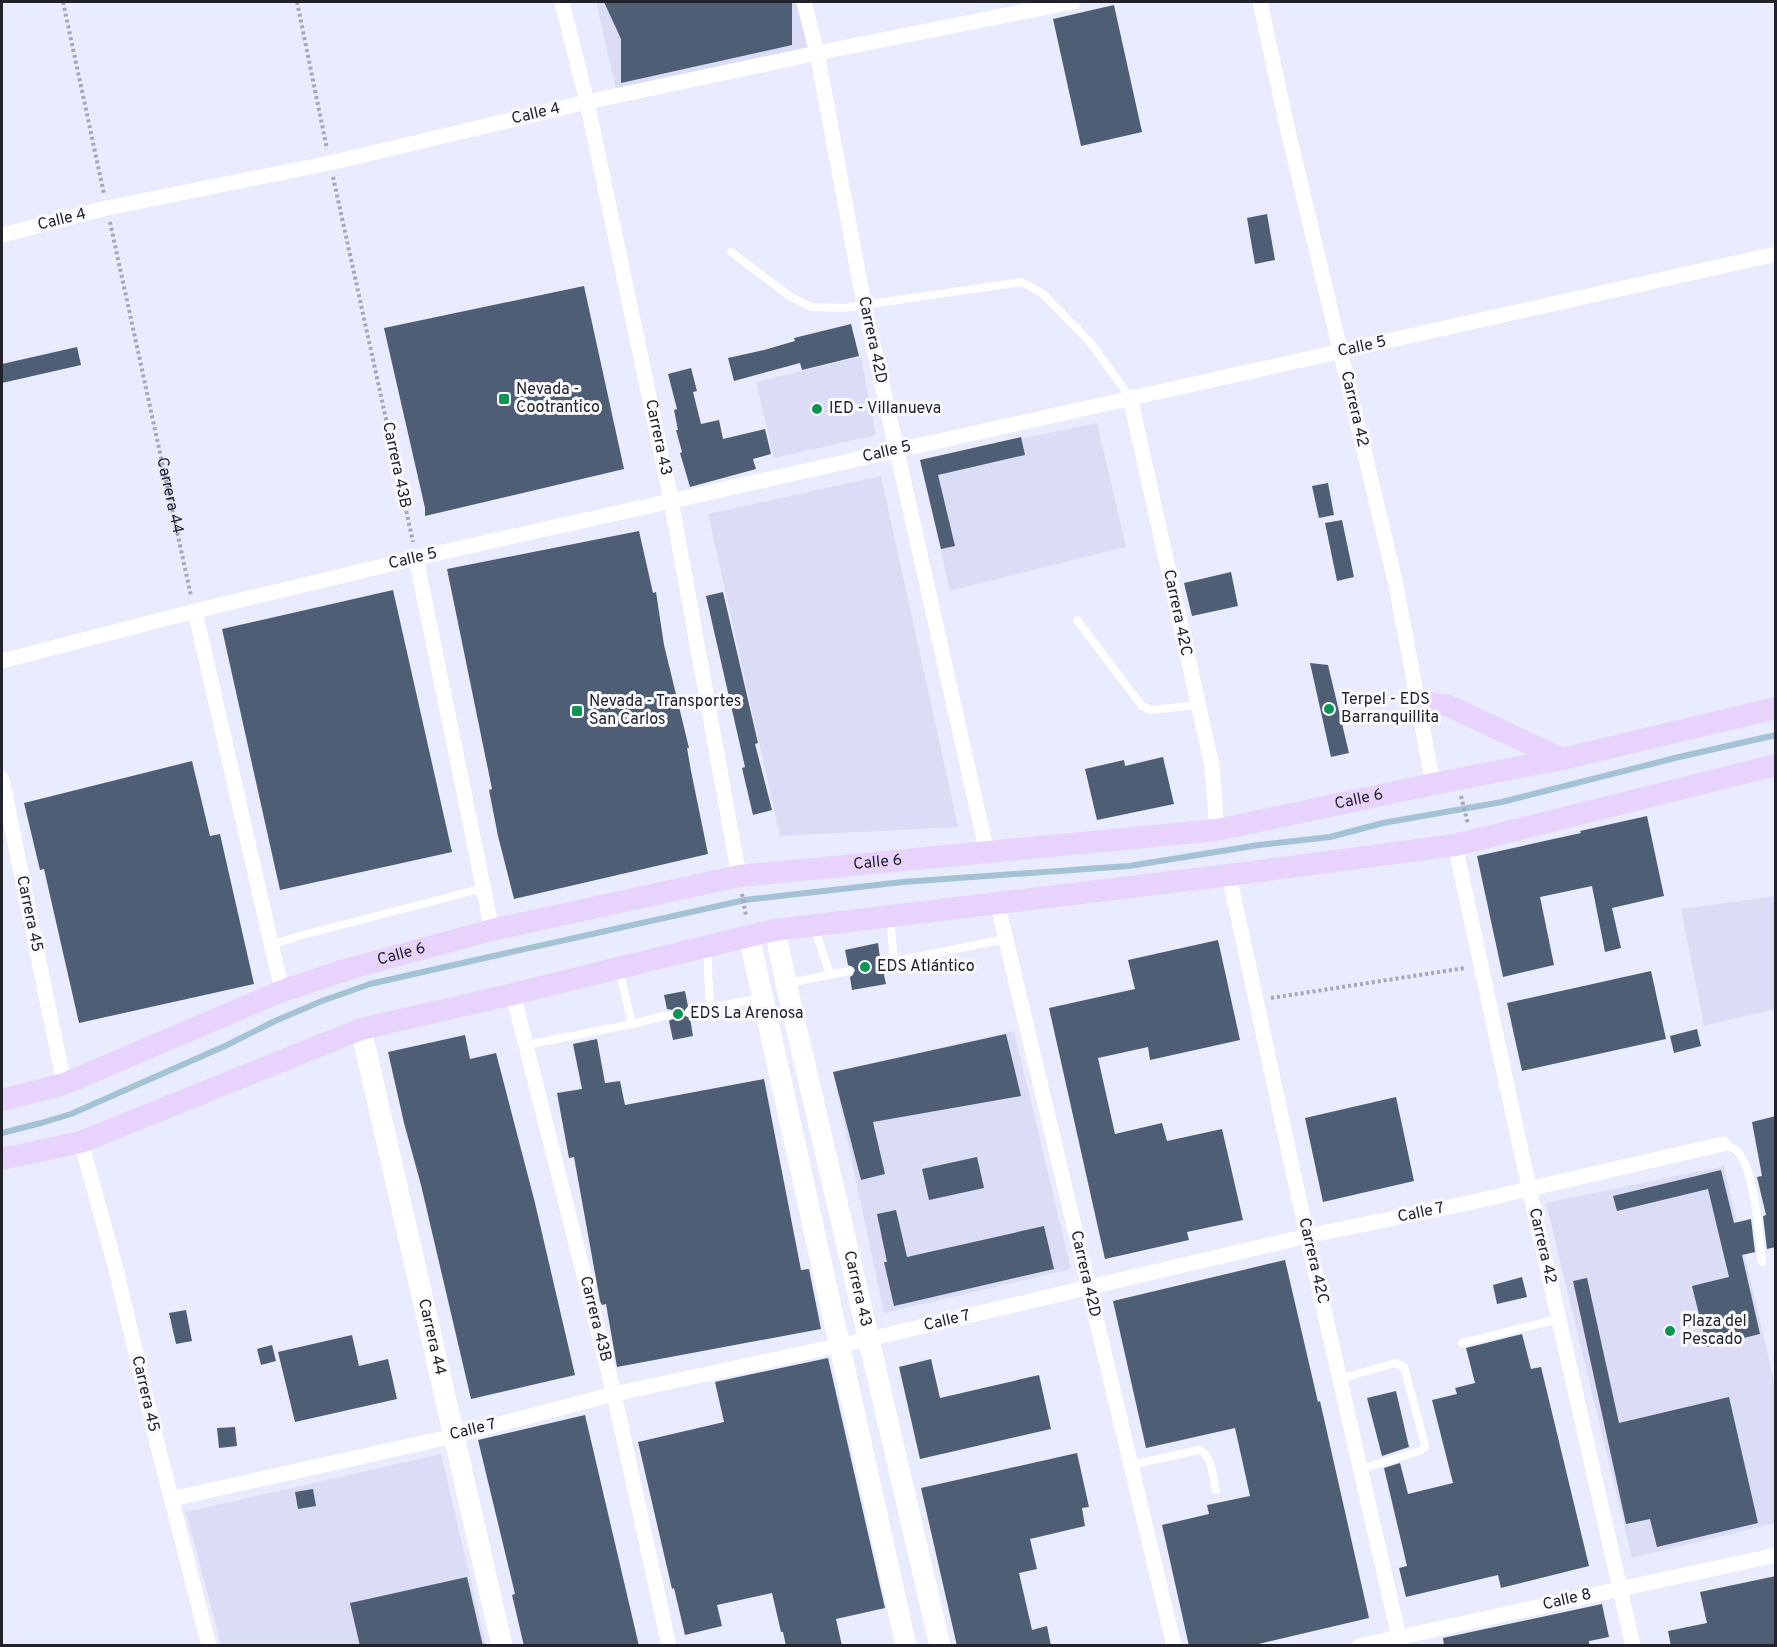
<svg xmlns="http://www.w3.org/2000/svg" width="1777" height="1647" font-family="Overpass,sans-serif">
<rect width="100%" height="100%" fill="#e9ebfe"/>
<path fill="#dbddf6" d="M596,2H798L809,49L616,89Z
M861,357L876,435L774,458L756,382Z
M1097,423L1126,547L950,591L920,460Z
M881,476L958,827L780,836L708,514Z
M1775,896V1009L1704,1026L1681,909Z
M1014,1031L1071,1269L884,1313L833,1072Z
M1724,1166L1775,1386V1523L1632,1558L1546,1203Z
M441,1454L486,1645H221L186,1512Z"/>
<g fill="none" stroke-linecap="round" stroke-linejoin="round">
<path stroke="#a3c2d3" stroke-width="6" d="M2,1133L41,1123L71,1114L225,1046L275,1021L322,1001L370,984L489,957L745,900L903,882L1129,866L1259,845L1330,837L1383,823L1502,802L1679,757L1776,735"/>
</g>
<path fill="#4e5e74" d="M604,2H792V45L621,83V39Z
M1114,5L1142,132L1081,146L1053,19Z
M1267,214L1275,260L1255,264L1247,218Z
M584,286L624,469L425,516V508L384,328Z
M851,324L859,356L802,370L800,363L734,381L728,358L764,350L795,341L794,338Z
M77,347L81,365L2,383V364Z
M691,368L697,391L693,392L701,424L719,420L723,439L765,429L771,454L753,459L756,469L690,487L680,453L682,452L676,430H678L674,410L677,409L668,374Z
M1021,437L1025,455L938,475L955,546L941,549L920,460Z
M1328,483L1334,515L1319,518L1312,486Z
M1342,520L1354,577L1337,581L1325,523Z
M639,531L653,593L656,592L664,645L689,748H687L691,771L708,854L514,899L498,836L489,790L492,789L447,569Z
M1231,572L1238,606L1192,616L1184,583Z
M393,590L452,852L280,890L222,629Z
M723,592L758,743L755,744L772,810L753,815L742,768L745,767L706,596Z
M1310,663L1328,665L1349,753L1331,757Z
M1163,757L1174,804L1097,820L1085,769L1124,760L1125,766Z
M192,761L210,836L220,834L254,984L79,1023L44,869L40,870L24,803Z
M1647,816L1664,896L1612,908L1621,948L1605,952L1592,886L1540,897L1554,965L1503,977L1477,856L1581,833L1580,831Z
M1218,940L1240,1040L1150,1060L1148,1047L1098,1058L1115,1134L1162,1123L1167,1141L1222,1129L1243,1220L1187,1232L1189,1240L1105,1259L1049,1008L1135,989L1128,960Z
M878,943L880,958L876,965L878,968L883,970L886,984L852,990L850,977L853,975L855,970L853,967L848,965L845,950Z
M1651,971L1666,1039L1522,1071L1507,1003Z
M685,991L688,1006L683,1013L685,1016L690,1018L693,1036L673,1040L669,1021L673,1019L674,1014L672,1010L667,1009L664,995Z
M1697,1029L1701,1046L1674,1053L1670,1036Z
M1006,1034L1021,1096L873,1122L885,1174L861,1180L833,1072Z
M465,1035L470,1059L496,1053L535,1203L575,1375L471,1399L421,1185L404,1123L388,1052Z
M597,1039L605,1083L620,1081L625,1105L764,1079L801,1270L809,1269L821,1329L617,1367L606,1304L602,1305L600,1301L574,1157L569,1158L557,1093L582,1089L573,1044Z
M1396,1097L1414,1181L1323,1202L1305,1118Z
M1776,1116V1247L1767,1249L1763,1216L1766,1215L1757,1177L1762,1176L1752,1122Z
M977,1157L984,1188L929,1200L922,1169Z
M1721,1170L1734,1223L1751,1219L1755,1252L1742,1255L1760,1334L1707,1347L1692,1286L1729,1277L1708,1189L1617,1211L1613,1196Z
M896,1210L907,1257L1044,1226L1054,1269L894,1306L884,1262H887L877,1214Z
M1285,1260L1318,1402L1320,1401L1369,1618L1250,1646H1189L1162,1525L1209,1514L1207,1505L1250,1496L1243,1464L1235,1428L1146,1448L1113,1301Z
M1522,1277L1527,1297L1497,1304L1493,1285Z
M1587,1278L1619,1423L1729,1397L1758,1523L1657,1547L1650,1519L1626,1524L1573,1281Z
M186,1310L192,1341L176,1344L169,1313Z
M1522,1334L1531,1369L1541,1367L1589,1566L1501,1588L1498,1575L1406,1597L1399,1568L1407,1566L1384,1468L1400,1463L1408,1494L1453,1483L1432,1400L1457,1394L1455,1388L1475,1383L1466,1348Z
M352,1335L359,1366L388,1359L397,1399L295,1422L278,1352Z
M272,1345L276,1361L261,1365L257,1349Z
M828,1358L885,1608L836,1619L842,1646H786L783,1632H781L772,1593L717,1605L722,1626L685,1635L674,1588L672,1589L638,1442L724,1422L715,1382Z
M931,1359L940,1398L1039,1375L1051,1429L920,1459L899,1367Z
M1396,1391L1409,1447L1382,1456L1367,1398Z
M585,1415L639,1646H524L512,1595L515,1594L478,1440Z
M235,1427L237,1446L219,1448L217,1428Z
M1077,1453L1089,1507L1082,1508L1085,1526L1030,1539L1037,1569L1019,1573L1032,1630L1047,1626L1051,1646H957L921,1488Z
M313,1489L316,1506L298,1509L295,1492Z
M1776,1576V1646H1671L1668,1631L1707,1623L1700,1592Z
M467,1577L483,1646H360L350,1603Z
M1602,1604L1609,1637L1589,1641V1646H1444L1443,1638Z"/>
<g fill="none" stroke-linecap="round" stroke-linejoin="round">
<g stroke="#a6a7b7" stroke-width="4" stroke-dasharray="3 3" stroke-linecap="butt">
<path d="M63,2L104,194"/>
<path d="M297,2L327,149"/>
<path d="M333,177L413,542"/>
<path id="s1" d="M110,222L191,596"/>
<path d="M1461,796L1468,824"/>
<path d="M742,894L746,916"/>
<path d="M1271,998L1465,968"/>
</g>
<path stroke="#fff" stroke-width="8" d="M731,252L791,297L811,307L843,308L1022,282L1042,293L1090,342L1130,397
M1077,620L1142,706L1151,710L1197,705
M890,918L894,962
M814,927L830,974
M271,945L299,936L484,888
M707,949L710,1008
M882,964L1005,939
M619,969L632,1024L668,1015
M788,983L849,971
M689,1012L761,998
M526,1045L632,1024
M1723,1144C1728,1146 1733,1148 1736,1150C1755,1167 1759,1236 1762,1262
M1462,1343L1559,1319
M1340,1379L1395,1363L1404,1367L1424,1441L1425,1447L1420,1451L1361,1469
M1131,1465L1199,1450C1212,1454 1213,1478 1216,1490"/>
<g stroke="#fff" stroke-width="15">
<path id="s2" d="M562,2L587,102L671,500L739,876"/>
<path d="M804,2L817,53L864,304L987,853"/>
<path d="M1260,2L1288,131L1396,585L1433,784"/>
<path d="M2,235L107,208L330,163L587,102L817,53L1073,2"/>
<path d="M1130,397L1212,766L1217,830"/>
<path d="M416,558L492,930"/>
<path d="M195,611L282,991"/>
<path d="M2,661L195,611L416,558L1776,254"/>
<path d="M2,779L64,1084"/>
<path d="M1455,845L1529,1188L1633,1646"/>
<path d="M1229,875L1307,1236L1401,1646"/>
<path d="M997,902L1174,1646"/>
<path d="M513,994L614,1394L669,1646"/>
<path d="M81,1142L116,1269L157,1443L209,1646"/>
<path d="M171,1499L454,1436L614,1394L869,1339L1307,1236L1468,1203L1723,1144"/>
<path d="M1359,1646L1776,1555"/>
</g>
<g stroke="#fff" stroke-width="21">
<path id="s3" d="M775,930L786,983L940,1646"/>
<path d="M749,936L906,1646"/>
<path id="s4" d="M361,1029L502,1646"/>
</g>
<g stroke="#e8d3fd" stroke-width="22">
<path d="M1418,701L1449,706L1562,759"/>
<path id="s5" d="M2,1100L64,1084L282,991L348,969L492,930L739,876L1217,830L1433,784L1562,759L1776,708"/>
<path d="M2,1159L81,1142L361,1029L513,994L749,936L775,930L1229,875L1455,845L1776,765"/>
</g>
</g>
<g fill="#0d9352" stroke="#f9f9fe" stroke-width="2">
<rect x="498" y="393" width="12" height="12" rx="3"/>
<circle cx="817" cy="409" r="6"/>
<circle cx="1329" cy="709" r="6"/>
<rect x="571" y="705" width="12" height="12" rx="3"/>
<circle cx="865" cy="967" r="6"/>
<circle cx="678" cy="1014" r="6"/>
<circle cx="1670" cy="1331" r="6"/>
</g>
<g text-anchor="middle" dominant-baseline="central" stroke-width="6" stroke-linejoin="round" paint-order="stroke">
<g font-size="16" fill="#22222b" stroke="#f9f9fe">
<text transform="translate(536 114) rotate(-13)">Calle 4</text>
<text transform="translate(62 220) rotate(-14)">Calle 4</text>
<text transform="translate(872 340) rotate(78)">Carrera 42D</text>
<text transform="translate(1362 347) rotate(-12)">Calle 5</text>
<text transform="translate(1354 409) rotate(77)">Carrera 42</text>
<text stroke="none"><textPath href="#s2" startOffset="446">Carrera 43</textPath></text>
<text transform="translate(887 452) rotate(-13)">Calle 5</text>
<text transform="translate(396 465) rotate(78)">Carrera 43B</text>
<text stroke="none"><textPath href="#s1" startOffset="280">Carrera 44</textPath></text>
<text transform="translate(413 559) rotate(-13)">Calle 5</text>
<text transform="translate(1177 613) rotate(78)">Carrera 42C</text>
<text stroke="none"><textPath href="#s5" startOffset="1398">Calle 6</textPath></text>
<text stroke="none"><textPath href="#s5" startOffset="912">Calle 6</textPath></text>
<text transform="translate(29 914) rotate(78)">Carrera 45</text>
<text stroke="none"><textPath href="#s5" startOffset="426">Calle 6</textPath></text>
<text transform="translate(1421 1213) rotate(-12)">Calle 7</text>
<text transform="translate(1542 1246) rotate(77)">Carrera 42</text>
<text transform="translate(1313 1261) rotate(77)">Carrera 42C</text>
<text transform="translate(1085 1274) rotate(77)">Carrera 42D</text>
<text stroke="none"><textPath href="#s3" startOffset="368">Carrera 43</textPath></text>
<text transform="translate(595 1319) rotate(76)">Carrera 43B</text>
<text transform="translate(947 1321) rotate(-13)">Calle 7</text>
<text stroke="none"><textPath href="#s4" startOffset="316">Carrera 44</textPath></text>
<text transform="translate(145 1394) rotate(77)">Carrera 45</text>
<text transform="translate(473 1430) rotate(-14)">Calle 7</text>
<text transform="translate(1567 1600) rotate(-13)">Calle 8</text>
</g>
<g font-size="16" fill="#22222b" stroke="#f9f9fe" text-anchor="start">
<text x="516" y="390">Nevada -<tspan x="516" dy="18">Cootrantico</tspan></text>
<text x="829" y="409">IED - Villanueva</text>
<text x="1341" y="700">Terpel - EDS<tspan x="1341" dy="18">Barranquillita</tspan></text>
<text x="589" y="702">Nevada - Transportes<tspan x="589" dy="18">San Carlos</tspan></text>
<text x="877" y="967">EDS Atlántico</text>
<text x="690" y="1014">EDS La Arenosa</text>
<text x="1682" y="1322">Plaza del<tspan x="1682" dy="18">Pescado</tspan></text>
</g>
</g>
<rect width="1777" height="1647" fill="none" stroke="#22222b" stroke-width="6"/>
</svg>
